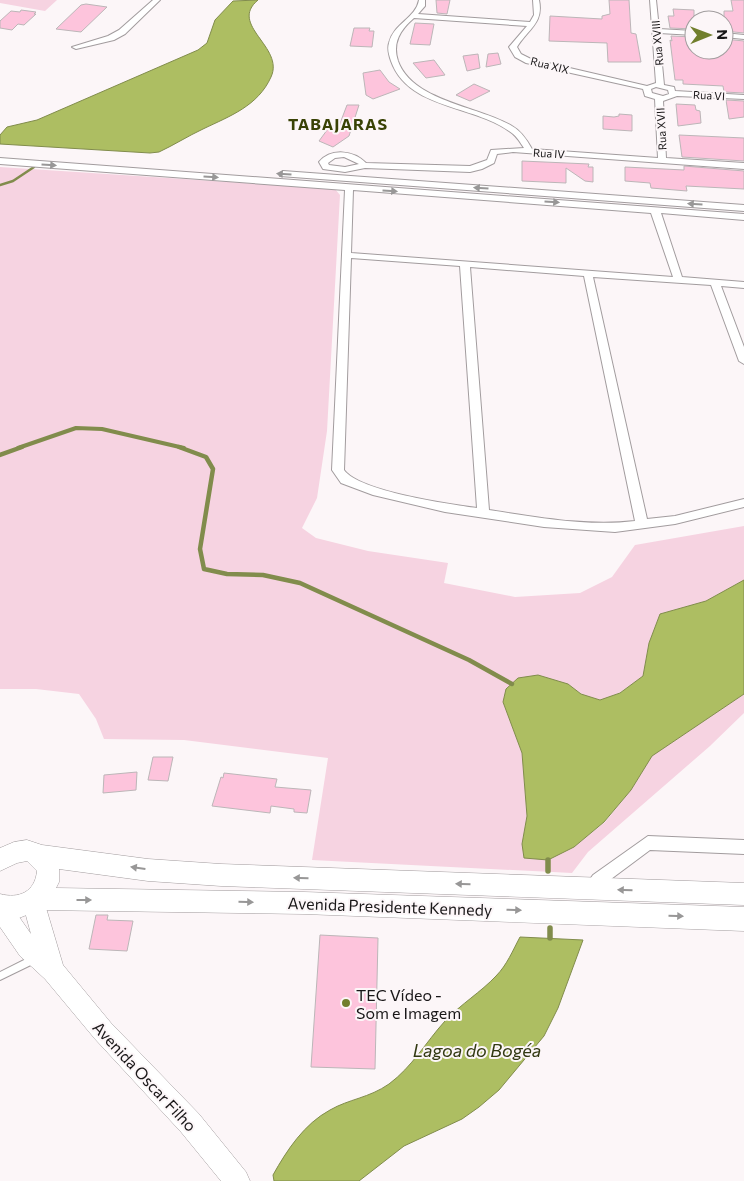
<svg xmlns="http://www.w3.org/2000/svg" width="744" height="1181" font-family="Commissioner,sans-serif">
<rect width="100%" height="100%" fill="#fcf6f8"/>
<path fill="#f6d3e1" d="M0,0H57L45,11L0,3Z
M0,167L335,189L340,195L327,431L317,498L302,528L316,538L368,551L448,563L444,583L515,597L580,593L612,577L635,545L744,526V580L706,601L660,614L649,643L643,676C632,684 614,699 600,700C589,701 576,690 568,684L503,702L522,753L527,816L522,844L574,847L605,822L631,790L652,756L744,694V713L710,746L588,852L572,873L312,860L328,758L184,740L104,739L96,719L79,694L36,689H0Z"/>
<path fill="#adbe62" stroke="#818c4c" d="M258,0C228,25 285,47 271,77C258,106 230,116 203,129C188,136 174,145 159,152L150,153L0,144V135L7,127L37,120L198,50L207,43L215,20L233,1Z
M744,580V694L652,756L631,790L604,822L574,847L548,860L524,858L522,844L527,816L522,753L503,702L506,689L518,678L538,675L568,684L581,694L600,700L620,693L643,676L649,643L660,614L706,601Z
M520,937L583,940L558,1008L544,1036L499,1090L479,1107L462,1119L404,1146L359,1181H274L273,1175C287,1150 304,1124 330,1110C349,1099 369,1098 389,1084C412,1067 426,1042 445,1021C461,1004 481,992 496,976C507,965 513,950 520,937Z"/>
<g fill="none" stroke-linecap="round" stroke-linejoin="round">
<path stroke="#818c4c" stroke-width="2.5" d="M0,185L13,181L34,167"/>
<path stroke="#818c4c" stroke-width="4" d="M18,448L76,428L102,429L184,448"/>
<path stroke="#818c4c" stroke-width="4.5" d="M179,447L206,457L213,469L200,549L204,569L227,574L263,575L300,583L469,660L512,684
M0,455L22,447"/>
<path stroke="#818c4c" stroke-width="5.5" d="M548,860V871
M550,928V938"/>
</g>
<path fill="#fdc4dc" stroke="#bcb6b8" d="M436,0H450L447,14L437,13Z
M609,0H629L631,33L636,34L641,62H608L607,43L549,41L550,16L602,19V16L610,14Z
M731,0H744V33L724,31V11H733Z
M86,4L107,7L81,32L56,29L81,5Z
M673,9L694,10V29L670,28L668,16H674Z
M21,10L36,12L34,14H36L24,25L18,24L12,30L0,28V21L11,11L20,12Z
M415,23L434,24L430,45L410,44Z
M354,28H370L369,31H374L372,47L350,46Z
M671,36L694,37V50H724V39L744,41V93L724,92L723,86L683,84V80H675L670,40L672,41Z
M498,53L501,64L486,67L488,54Z
M478,54L480,68L467,71L463,56Z
M434,60L445,75L426,78L413,63Z
M380,70L389,82L400,89L373,99L366,95L363,73Z
M474,84L490,91L470,101L456,95Z
M726,100L744,101V117L729,119Z
M676,104L695,105L696,110L700,111L701,123L678,126Z
M347,105H359L349,136L333,147L319,141L330,126H339Z
M619,114L632,115V131L603,129V116L614,117L619,116Z
M679,135L744,138V161L682,157Z
M522,161L589,164L588,167H593V182L585,181L566,168V183L522,181Z
M684,166L744,171V189L686,186L687,191L651,188L650,183L625,181V167L684,170Z
M153,757H173L168,781L148,780Z
M137,772L136,790L103,793L104,775Z
M224,773L277,779L275,787L311,790L307,813L294,812V809L271,806L270,813L212,806L221,777L223,778Z
M96,915H108L107,920L133,921L127,951L89,949Z
M320,935L378,938L375,1069L311,1067Z"/>
<g fill="none" stroke-linecap="round" stroke-linejoin="round">
<defs>
<path id="lane" d="M34,955L37,956L38,959L37,962L0,980V972Z"/>
<path id="street" d="M153,0H160L125,34L114,40L76,49L72,47L108,36L119,30Z
M419,0H425V6L418,14L530,22L534,15L533,0H539C544,23 528,29 517,47L521,54L531,59L647,86L656,83L650,0H656L659,29L694,31V35L659,33L664,85L674,87L675,91L744,95V99L677,96L663,101L666,158L744,163V169L513,152L497,154L494,163L482,169L470,172L365,168L345,172L323,169L319,162C331,148 353,150 366,163L470,166L487,160L491,150L524,148C520,142 516,135 509,131C473,105 408,109 391,61C389,55 387,49 389,43C393,24 416,18 419,0ZM414,18L527,26L509,47L515,57L526,63L643,89L645,96L655,99L658,158L532,149C527,140 521,131 512,126C479,106 413,102 398,61C392,43 400,30 414,18ZM656,87L668,90L669,94L663,96L652,93L651,89ZM344,157L359,164L345,167L329,165L328,163L335,158Z
M724,33L744,35V39L724,37Z
M0,158L744,214V220L661,213L682,277L744,282V288L721,286L744,347V364L739,361L711,285L593,277L647,519L675,516L744,499V507L675,524L615,532L544,527L445,512L373,495L341,483L332,470L345,190L0,164ZM353,190L651,213L673,277L351,253ZM351,258L460,266L477,508C448,504 359,491 344,470ZM470,267L584,276L635,521C587,527 536,517 489,510Z
M283,171L744,205V211L280,176L279,174Z
M648,836L744,840V854L650,850L603,885L596,894L591,896L586,894L583,889L593,875Z"/>
<path id="secondary" d="M33,890L41,894L44,901L63,965L111,1023L199,1114L246,1172L250,1181H221L181,1132L95,1039L45,979L20,956L0,927V898L8,901L31,934L22,901L25,894Z"/>
<path id="primary" d="M27,840L42,845L148,859L221,864L744,883V905L221,886L148,881L59,869V882L56,888L304,892L744,907V931L304,914L39,910L19,918L0,916V894C19,899 35,892 37,871L27,861L17,863L0,871V848L14,842Z"/>
</defs>
<use href="#lane" stroke="#a29c9e" stroke-width="2"/>
<use href="#street" stroke="#a29c9e" stroke-width="2"/>
<use href="#secondary" stroke="#a29c9e" stroke-width="1"/>
<use href="#primary" stroke="#a29c9e" stroke-width="1"/>
<use href="#lane" fill="#fff" fill-rule="evenodd"/>
<use href="#street" fill="#fff" fill-rule="evenodd"/>
<use href="#secondary" fill="#fff" fill-rule="evenodd"/>
<use href="#primary" fill="#fff" fill-rule="evenodd"/>
</g>
<defs><path id="oneway-solid" d="M-6-.8H1V-3.2L6.5 0L1 3.2V.8H-6Z" transform="scale(1.25)"/></defs>
<g fill="#989797">
<use href="#oneway-solid" transform="translate(49 165) rotate(4)"/>
<use href="#oneway-solid" transform="translate(284 174) rotate(-176)"/>
<use href="#oneway-solid" transform="translate(211 177) rotate(4)"/>
<use href="#oneway-solid" transform="translate(481 188) rotate(-176)"/>
<use href="#oneway-solid" transform="translate(390 191) rotate(4)"/>
<use href="#oneway-solid" transform="translate(552 202) rotate(4)"/>
<use href="#oneway-solid" transform="translate(695 204) rotate(-176)"/>
<use href="#oneway-solid" transform="translate(138 868) rotate(-172)"/>
<use href="#oneway-solid" transform="translate(301 878) rotate(-178)"/>
<use href="#oneway-solid" transform="translate(463 884) rotate(-178)"/>
<use href="#oneway-solid" transform="translate(625 890) rotate(-178)"/>
<use href="#oneway-solid" transform="translate(84 900)"/>
<use href="#oneway-solid" transform="translate(246 902) rotate(1)"/>
<use href="#oneway-solid" transform="translate(514 910) rotate(2)"/>
<use href="#oneway-solid" transform="translate(676 916) rotate(2)"/>
</g>
<circle fill="#717f2d" stroke="#fcf6f8" stroke-width="2" cx="346" cy="1003" r="5"/>
<g text-anchor="middle" dominant-baseline="central" stroke-width="4" stroke-linejoin="round" paint-order="stroke">
<g font-size="11" fill="#191718" stroke="#fcf6f8">
<text transform="translate(657 43) rotate(-95)">Rua XVIII</text>
<text transform="translate(550 65) rotate(14)">Rua XIX</text>
<text transform="translate(709 95) rotate(3)">Rua VI</text>
<text transform="translate(661 129) rotate(-93)">Rua XVII</text>
<text transform="translate(549 153) rotate(4)">Rua IV</text>
</g>
<g font-size="16" font-weight="bold" letter-spacing="1" fill="#394205" stroke="#fcf6f8">
<text x="338" y="123">TABAJARAS</text>
</g>
<g font-size="16" fill="#191718" stroke="#fcf6f8">
<text transform="translate(390 906) rotate(2)">Avenida Presidente Kennedy</text>
<text transform="translate(145 1076) rotate(47)">Avenida Oscar Filho</text>
</g>
<g font-size="16" fill="#191718" stroke="#fcf6f8" text-anchor="start">
<text x="356" y="994">TEC Vídeo -<tspan x="356" dy="18">Som e Imagem</tspan></text>
</g>
<g font-size="18" font-style="italic" fill="#323912" stroke="#fcf6f8">
<text x="477" y="1050">Lagoa do Bogéa</text>
</g>
</g>
<g transform="translate(709 35) rotate(89)"><circle r="24" fill="#fcf6f8" stroke="#a19d9e"/>
<path d="M0-4L9 19L0 12L-9 19Z" fill="#717f2d"/>
<text y="-8" font-size="14" font-weight="bold" text-anchor="middle" fill="#191718">N</text>
</g>
</svg>
